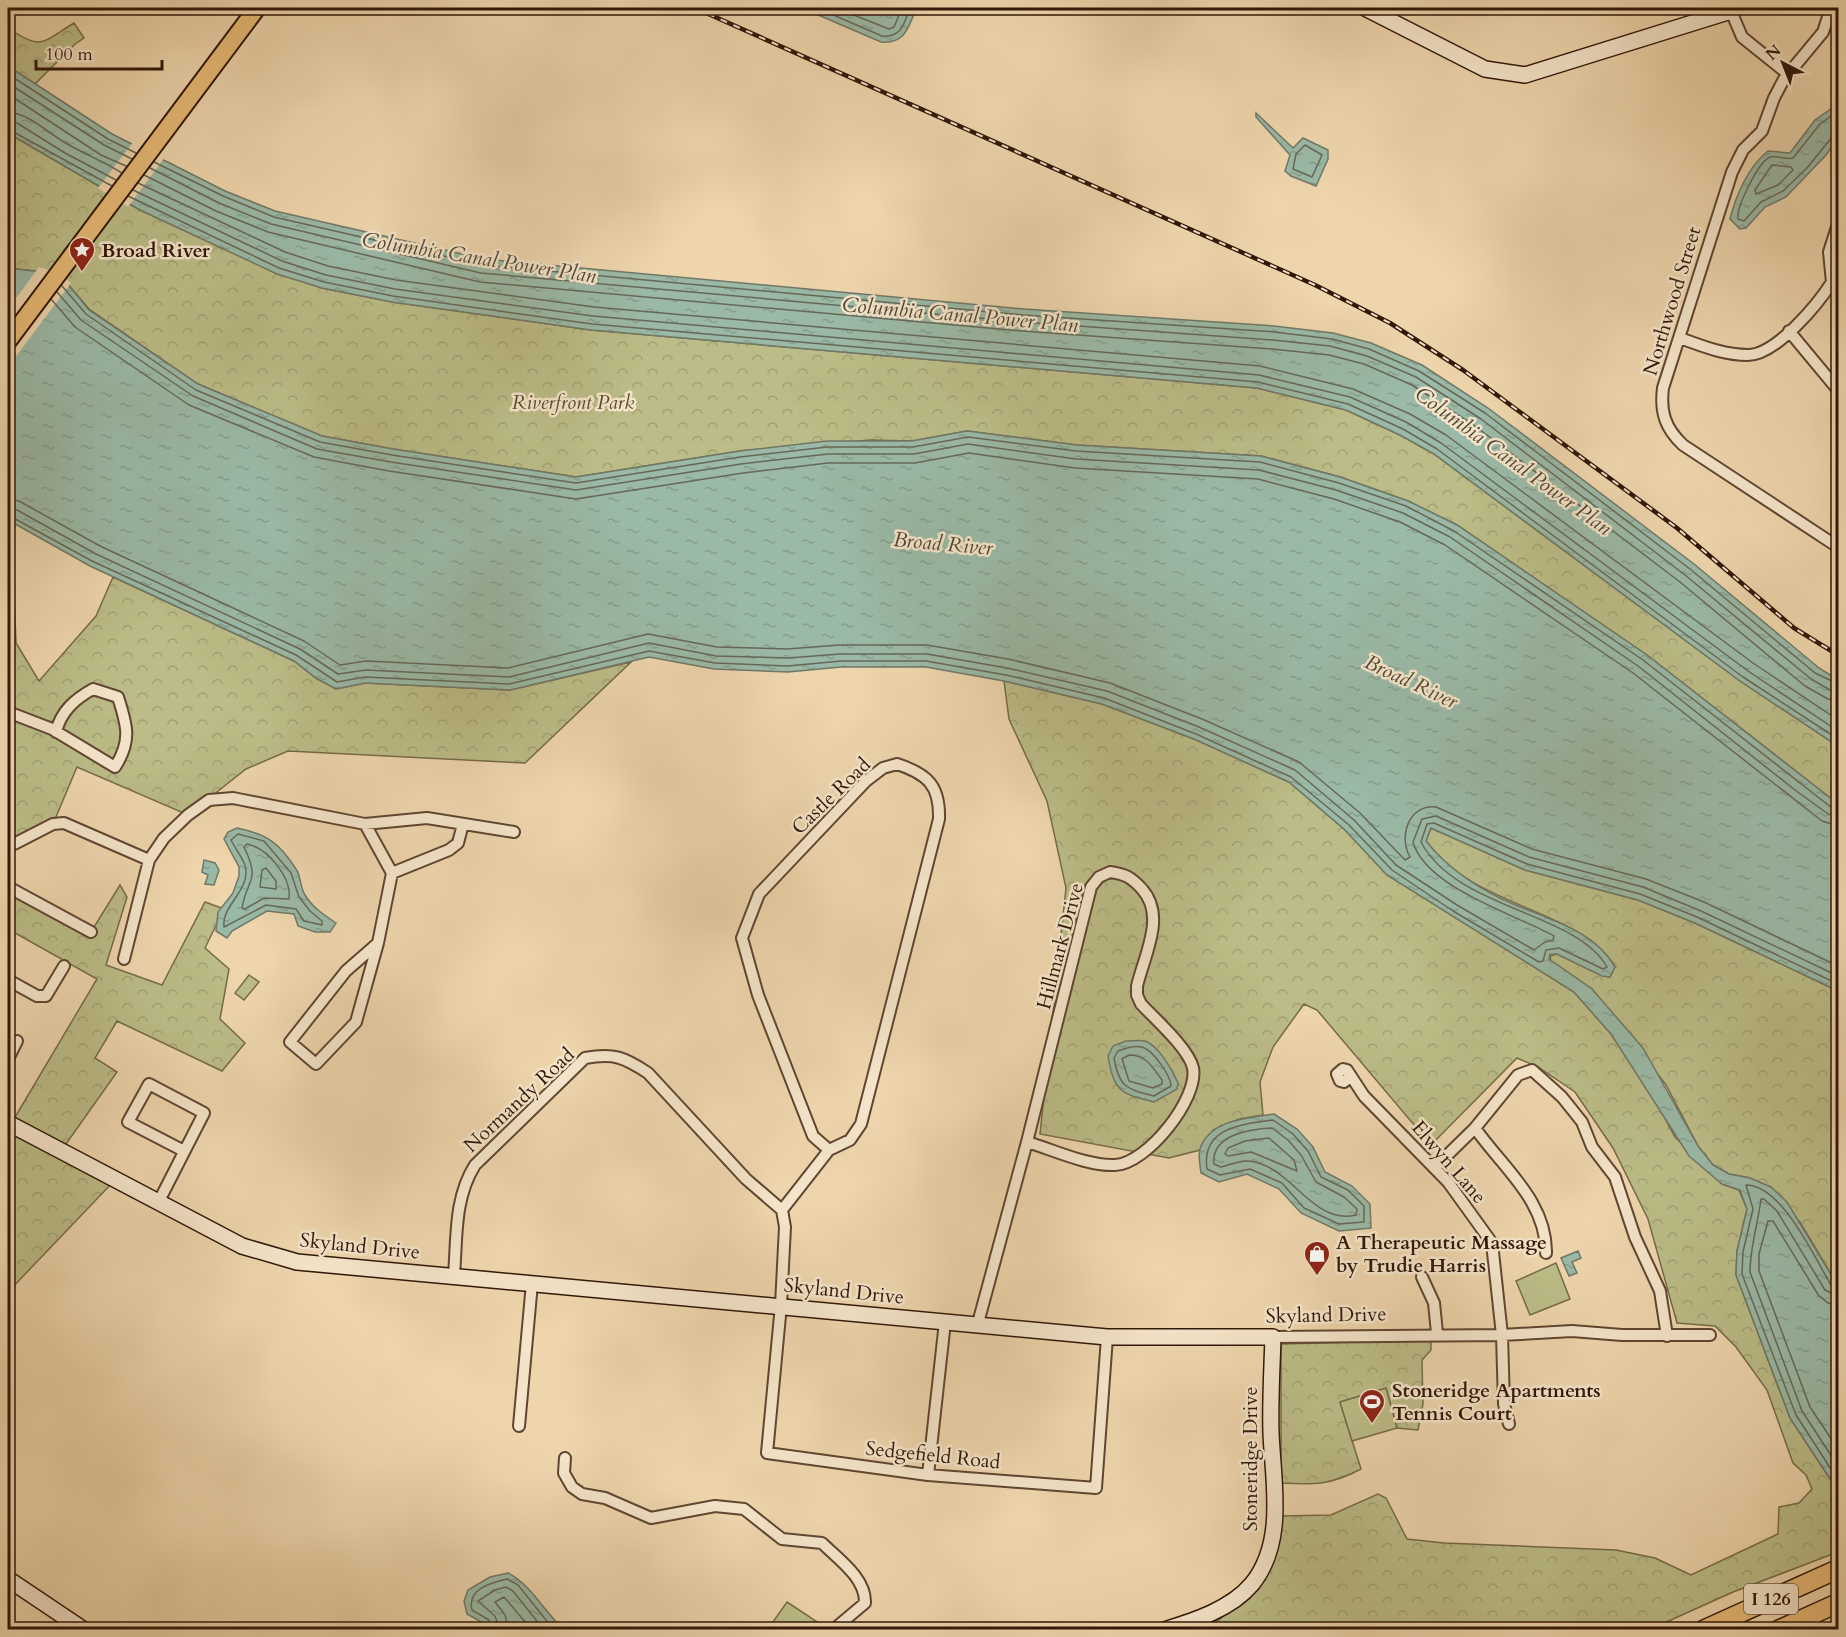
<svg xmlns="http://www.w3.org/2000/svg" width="1846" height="1637" font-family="Cardo,serif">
<defs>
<pattern id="forest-crowns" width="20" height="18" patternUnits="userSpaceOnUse" patternTransform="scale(1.5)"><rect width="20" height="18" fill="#bbbc87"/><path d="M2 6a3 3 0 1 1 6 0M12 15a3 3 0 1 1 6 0" fill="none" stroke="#a1a173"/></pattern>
<pattern id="water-ripples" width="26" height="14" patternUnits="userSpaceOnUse" patternTransform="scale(1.5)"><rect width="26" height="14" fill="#9ab9a6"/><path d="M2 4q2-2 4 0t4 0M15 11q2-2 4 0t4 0" fill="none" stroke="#859e8d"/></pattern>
</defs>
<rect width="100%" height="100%" fill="#eed5ac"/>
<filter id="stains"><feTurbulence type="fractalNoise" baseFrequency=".00333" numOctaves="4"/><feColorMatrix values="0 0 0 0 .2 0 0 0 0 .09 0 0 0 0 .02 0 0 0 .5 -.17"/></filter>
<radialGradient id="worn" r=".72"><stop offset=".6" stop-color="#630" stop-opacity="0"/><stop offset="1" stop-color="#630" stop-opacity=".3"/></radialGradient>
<path fill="url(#forest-crowns)" stroke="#766a48" stroke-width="1.5" d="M74,23L84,38L75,44L34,85L8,66V28C42,51 41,43 74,23Z
M8,133L140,210L277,273L322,288L392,302L591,330L1257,388L1346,410L1400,435L1434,454L1740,681L1838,746V804L1647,655L1457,525L1408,501L1340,477L1261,456L1077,445L967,431L912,441L870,440L740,451L576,477L393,449L322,436L198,384L89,309L66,282L51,273L8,268Z
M8,557L13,567L16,643L39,681L96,616L113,577L294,661L316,678L336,689L365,683L510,690L631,662L525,763L288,751L246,769L188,815L77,767L53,824L8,844Z
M1004,681L1102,704L1194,739L1289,782L1345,830L1387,875L1574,992L1611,1034L1655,1100L1675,1137L1722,1184L1739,1190L1747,1209L1737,1251L1736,1275L1790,1418L1838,1491V1552L1733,1592L1651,1629H1188L1219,1620L1261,1580L1281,1516L1331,1515L1378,1494L1386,1498L1407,1539L1444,1543L1616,1550L1655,1558L1691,1575L1778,1534L1779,1507L1799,1503L1812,1489L1806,1475L1793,1463L1767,1390L1736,1347L1715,1326L1677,1323L1648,1219L1613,1148L1575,1092L1538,1067L1517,1058L1431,1145L1317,1010L1304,1004L1273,1047L1260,1082L1263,1115L1239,1119L1213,1130L1200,1150L1169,1158L1040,1134L1066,888L1047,801L1009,719Z
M1431,828L1525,870L1638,900L1695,923L1838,991V1286L1800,1222L1750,1178L1729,1174L1713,1165L1698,1146L1666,1085L1608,1009L1592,989L1551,961L1550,956L1557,954L1603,976L1610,977L1615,967L1613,963C1606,956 1599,946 1590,940C1536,903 1468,898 1426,841Z
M8,878L14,890L91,932L120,885L127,897L106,965L162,985L205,902L224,909L205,948L229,969L220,1019L245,1043L222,1071L117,1021L95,1058L117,1072L61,1151L115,1180L8,1292V1123L11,1124L97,979L8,929Z
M1431,1340V1350L1422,1360L1423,1404L1418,1430L1397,1428L1386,1389L1340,1402L1361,1469C1331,1485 1314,1485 1281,1483V1344Z"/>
<path fill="#bbbc87" stroke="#766a48" stroke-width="1.5" d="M249,975L259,982L244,1000L235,993Z
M1556,1263L1570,1299L1530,1315L1516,1281Z
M1386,1388L1397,1428L1352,1441L1340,1402Z
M787,1602L825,1627L823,1629H768Z"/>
<path fill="url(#water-ripples)" stroke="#707867" stroke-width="1.5" d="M802,8H916V9C908,28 905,44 881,42Z
M8,66L112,134L225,191L275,211L484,259L1024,309L1274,326L1333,333L1371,343L1422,365L1488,408L1694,564L1819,668L1838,680V746L1740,681L1434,454L1400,435L1346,410L1257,388L591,330L392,302L322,288L277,274L140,210L8,133Z
M1838,104V137L1827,154L1786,197L1765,207L1746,228L1740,229L1730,219C1736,195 1748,167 1768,151L1790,153L1815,120Z
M1256,113L1293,148L1303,138L1328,150V159L1316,186L1291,176L1285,171L1290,155L1256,117Z
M8,268L51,273L66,282L89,310L198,384L322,436L393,449L576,477L740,451L827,441H912L967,431L1077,445L1261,456L1340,477L1408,501L1457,525L1647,655L1838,804V991L1695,923L1638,900L1525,870L1431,828L1426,841C1444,864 1471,884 1498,897C1537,917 1592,926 1615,967L1610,977L1602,976L1557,954H1550L1549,959L1592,989L1643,1048L1698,1146L1713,1165L1729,1174L1750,1178L1771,1187L1787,1202L1838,1286V1491L1790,1418L1736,1275L1737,1251L1747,1209L1740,1190L1722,1184L1689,1156L1611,1034L1574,992L1387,875L1345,830L1289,782L1194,739L1102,704L1004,681L926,667H841L788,672L714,669L649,657L510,690L365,683L336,689L316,678L294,661L90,566L8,520Z
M237,828C266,834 279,842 296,869C301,876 300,887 305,895C312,907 324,915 336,923L330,932H315L298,926L294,914L267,911L232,931L227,938L216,931L218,912L233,893L239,876V867L224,839L228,832Z
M204,860L215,863L219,870L214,885L205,884L208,875L202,872Z
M1126,1041C1131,1041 1140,1040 1145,1041C1159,1046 1173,1071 1178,1083L1177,1089L1154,1102C1121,1094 1114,1092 1108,1056L1113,1046Z
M1274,1114L1297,1129L1313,1147L1325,1172L1352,1186L1370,1204L1371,1228L1339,1231L1301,1213L1279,1189L1247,1174L1219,1182L1201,1173C1200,1166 1198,1156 1200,1149C1210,1119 1249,1118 1274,1114Z
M1578,1251L1581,1258L1572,1262L1577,1273L1569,1276L1561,1258Z
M508,1573C531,1585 544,1611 563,1629H487L485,1624L467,1614L464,1601L468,1590L490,1577Z"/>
<path fill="#eed5ac" d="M134,141L165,157L128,207L98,188Z
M39,267L61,274L71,283L8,367V309Z"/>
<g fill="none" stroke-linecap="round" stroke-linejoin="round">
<path stroke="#666857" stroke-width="1.5" d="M817,8L882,36C902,38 904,23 910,8
M836,8L889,29L894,27L902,8
M8,74L108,139L136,153
M8,83L104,145L132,159
M8,94L101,155L126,166
M1838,111L1820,124L1793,158C1785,160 1777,155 1770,157C1758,162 1736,208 1738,219L1744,221L1761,202L1783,191L1807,168L1832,137L1838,134
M8,112C29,113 50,135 69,145C87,155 104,162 122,173
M8,121L17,123L65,153L116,180
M8,129L112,186
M1305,145L1322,155L1312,177L1293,169L1296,154Z
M154,162L223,196L274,217L483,265L1023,315L1274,332L1332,339L1369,349L1419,371L1485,413L1690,569L1815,673L1838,684
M1772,165L1791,167L1793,170L1778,185L1756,194L1755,190Z
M150,168L219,203L271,224L481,273L1023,322L1273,340L1330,346L1367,356L1416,377L1481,419L1685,575L1811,679L1830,690L1838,692
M144,175L216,211L268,232L480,282L1022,331L1272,349L1329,355L1364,364L1412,385L1475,426L1680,582L1805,686L1828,699L1838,701
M138,183L285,252L328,266L396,280L594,307L1260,366L1353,389L1410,414L1446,435L1753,663L1838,720
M133,190L282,261L326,275L395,289L593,316L1259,375L1350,397L1406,422L1441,443L1748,671L1838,731
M128,196L279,268L324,282L393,296L592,324L1258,382L1348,404L1403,429L1437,449L1743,677L1838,739
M62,286L86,314L196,390L320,442L392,455L576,483L740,457L827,447H913L968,437L1076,451L1260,462L1339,483L1406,506L1454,531L1643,660L1832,808L1838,809
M57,292L81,320L193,396L317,449L391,462L576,490L741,464L828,454H914L968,444L1076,459L1259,470L1336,490L1403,513L1450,537L1638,666L1795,790L1828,814L1838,817
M51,299L75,327L189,405L314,457L389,471L576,499L743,473L828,463H915L969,453L1075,468L1258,479L1334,499L1400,522L1445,545L1633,673L1822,821L1838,826
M8,499L19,501L100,546L304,641L340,665L366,661L508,668L648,634L717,647L787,649L840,645H927L1008,659L1110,683L1202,719L1299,762L1360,813L1405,860L1410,857C1398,836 1409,804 1436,807L1532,849L1646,879L1704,902L1838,966
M8,508L17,510L96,554L300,649L338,674L366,670L509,677L649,643L716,656L788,658L840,654H927L1007,668L1107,691L1199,727L1295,770L1354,820L1396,865L1457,905L1534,950L1545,942L1553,940L1554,936C1517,915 1426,888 1413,842L1422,819L1436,816L1529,857L1643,887L1701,911L1838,976
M8,515L92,561L296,655L337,682L365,677L509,684L649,651L715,663L788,666L841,661H926L1006,675L1104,698L1196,734L1291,777L1349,825L1392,870L1453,911L1539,962L1543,961L1546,950L1559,948L1603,969L1607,967C1576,912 1456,909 1421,842L1427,824L1434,823L1527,864L1640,894L1697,917L1838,984
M238,834L264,841L291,873L299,897L310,911L322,921V925L304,921L296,909L266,905L224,927C221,905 252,890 245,865C242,857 235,848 231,840Z
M247,844C268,848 292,878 289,899L264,898L245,909L242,908C247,878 261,882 244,847Z
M266,868L276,881V889L260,887L262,870Z
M1127,1048C1131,1047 1138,1046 1142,1047C1153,1050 1171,1076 1171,1086L1154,1096C1126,1089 1119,1087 1114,1058L1118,1051Z
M1129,1055C1147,1055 1152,1067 1162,1080V1084L1153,1088L1129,1081L1122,1059Z
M1273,1120L1293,1134L1308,1151L1321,1177L1348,1190L1364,1206V1222L1339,1224L1304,1208L1282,1183L1250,1169L1220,1175L1207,1169C1201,1128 1241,1124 1273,1120Z
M1272,1128L1288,1140L1301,1155L1316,1182L1344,1197L1357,1209L1356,1215C1312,1226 1291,1164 1248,1161C1240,1160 1229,1165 1221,1167L1214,1164C1211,1135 1249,1129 1272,1128Z
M1269,1138L1294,1160L1297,1171L1251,1152L1228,1156L1225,1154L1228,1148L1245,1141Z
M1838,1288L1831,1285C1814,1257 1782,1185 1746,1185L1753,1209L1743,1252L1742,1274L1796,1415L1838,1480
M1838,1296L1825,1290L1777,1211L1764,1199H1761C1758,1223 1750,1248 1750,1272L1802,1411L1838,1466
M1838,1305L1828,1303L1819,1296L1773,1221H1768L1759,1254V1271L1810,1407L1838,1449
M492,1630L489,1620L472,1610C467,1589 490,1583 507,1579L518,1585L554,1630
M500,1630L495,1616L478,1601L495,1590L506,1587L513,1591L544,1630
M509,1630L505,1615L495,1602L504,1597L532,1630"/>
<defs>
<path id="street" d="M1831,8L1823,32L1784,79L1774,98L1762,131L1743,150L1732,172L1663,388C1660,412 1665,428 1683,445L1838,547
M1731,11L1742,37L1788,74
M1789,331L1838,390
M1680,338C1702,346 1724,355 1748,355C1776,355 1818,304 1832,282L1829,252L1838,224
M8,712L52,729L115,767C132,741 127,725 118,697L93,689C75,699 61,711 56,732
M365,824L392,873L378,943L346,971L290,1042L316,1064L356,1022L378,943
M8,844H14L53,824L64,823L149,860
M1110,872C1125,874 1131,877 1142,889C1166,916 1145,953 1137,986V995L1141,1004C1155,1019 1189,1049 1193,1068C1199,1098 1147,1164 1115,1165C1087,1166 1054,1150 1027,1142L1091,887L1099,877Z
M392,873L449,850L458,843L463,824
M8,887L91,932
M124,959L149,860L164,838L188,815L209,800L233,798L365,824L427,818L514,832
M8,980L37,996H46L64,966
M8,1059L17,1041
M1350,1077L1344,1082L1340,1081L1337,1074L1343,1069L1347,1070L1364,1096L1448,1182L1492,1243L1502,1335L1504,1404L1509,1424
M829,1150L813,1136L758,995L742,938L759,894L866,781L883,768L897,764C928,774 940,786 939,819L861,1124L850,1140L829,1150L782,1210L785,1227L781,1305L767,1453L928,1475L1096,1488L1107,1337
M1434,1168L1475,1128
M158,1203L204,1113L149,1084L128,1122L184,1151
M1546,1253C1547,1201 1502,1167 1475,1128L1518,1075L1532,1070L1562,1097L1582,1122L1592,1147L1615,1177L1635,1237L1660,1291L1667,1336
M454,1275C457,1238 454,1198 475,1165L585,1058C614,1053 624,1057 648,1073L746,1179L782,1210
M1422,1277L1434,1303L1437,1333
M978,1323L1027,1142
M1273,1337L1502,1335L1572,1331L1622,1335H1710
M519,1426L532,1283
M565,1458L564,1473L572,1487L582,1494L605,1498L651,1518L715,1506L744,1509L782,1539L822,1543C838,1559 866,1578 865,1603L833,1630
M928,1475L945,1322"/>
<path id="secondary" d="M1365,8L1485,69L1525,75L1731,11L1735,8
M8,1123L242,1246L297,1262L1107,1337H1273C1272,1369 1270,1401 1271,1433C1273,1482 1286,1542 1252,1584C1231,1609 1194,1621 1164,1630
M8,1579L84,1630"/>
<path id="primary" d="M8,341L257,8"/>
<path id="highway" d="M1703,1630L1838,1569
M1778,1630L1838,1603"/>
</defs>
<use href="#street" stroke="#604631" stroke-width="14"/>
<use href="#secondary" stroke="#311708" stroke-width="18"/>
<use href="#primary" stroke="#311708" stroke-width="20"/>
<use href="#highway" stroke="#311708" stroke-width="21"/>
<use href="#street" stroke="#f4e4c9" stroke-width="10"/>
<use href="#secondary" stroke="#f4e4c9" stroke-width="15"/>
<use href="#primary" stroke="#e7ba76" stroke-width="16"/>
<use href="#highway" stroke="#e7ba76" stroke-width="18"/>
<defs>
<path id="rail" d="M695,8L1315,285L1390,323L1463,370L1677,528L1794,628L1838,655"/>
</defs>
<use href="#rail" stroke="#311708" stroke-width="4.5"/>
<use href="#rail" stroke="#f4e4c9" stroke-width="2" stroke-dasharray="7" stroke-linecap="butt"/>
</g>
<defs>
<symbol id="sight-pin" viewBox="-11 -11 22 30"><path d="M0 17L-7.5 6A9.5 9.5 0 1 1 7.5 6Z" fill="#8f2418" stroke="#f4e4c9"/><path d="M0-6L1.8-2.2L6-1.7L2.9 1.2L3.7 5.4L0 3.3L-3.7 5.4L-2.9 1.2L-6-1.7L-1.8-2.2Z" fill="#fff"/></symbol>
<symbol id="shop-pin" viewBox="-11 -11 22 30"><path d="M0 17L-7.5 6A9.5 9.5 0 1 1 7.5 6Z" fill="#8f2418" stroke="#f4e4c9"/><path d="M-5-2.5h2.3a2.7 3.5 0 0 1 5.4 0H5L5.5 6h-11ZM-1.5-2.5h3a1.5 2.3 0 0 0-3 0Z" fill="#fff"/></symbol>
<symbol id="stadium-pin" viewBox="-11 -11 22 30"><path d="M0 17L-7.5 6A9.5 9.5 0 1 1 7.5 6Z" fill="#8f2418" stroke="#f4e4c9"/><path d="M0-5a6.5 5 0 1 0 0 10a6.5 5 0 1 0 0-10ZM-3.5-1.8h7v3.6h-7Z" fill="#fff"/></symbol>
</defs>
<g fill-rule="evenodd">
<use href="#sight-pin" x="67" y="235" width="30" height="40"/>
<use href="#shop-pin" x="1302" y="1239" width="30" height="40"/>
<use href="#stadium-pin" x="1357" y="1387" width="30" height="40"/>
</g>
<g text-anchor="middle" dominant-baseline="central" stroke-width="5" stroke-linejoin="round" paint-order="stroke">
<rect fill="#f4e4c9" stroke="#6c5442" stroke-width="1.5" x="1744" y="1584" width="54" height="30" rx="4.5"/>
<g font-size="18" font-weight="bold" fill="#311708">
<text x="1771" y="1599">I 126</text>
</g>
<g font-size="20" font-weight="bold" fill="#311708" stroke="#f4e4c9" text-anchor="start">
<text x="101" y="250">Broad River</text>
<text x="1336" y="1242">A Therapeutic Massage<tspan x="1336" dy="23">by Trudie Harris</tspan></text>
<text x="1392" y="1390">Stoneridge Apartments<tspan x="1392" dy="23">Tennis Court</tspan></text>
</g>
<g font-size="20" fill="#311708" stroke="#f4e4c9">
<text transform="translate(1672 301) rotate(-73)">Northwood Street</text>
<text transform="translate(831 796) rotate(-44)">Castle Road</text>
<text transform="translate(1060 946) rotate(-75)">Hillmark Drive</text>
<text transform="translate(519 1100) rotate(-43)">Normandy Road</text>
<text transform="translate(1449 1162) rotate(49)">Elwyn Lane</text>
<text transform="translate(360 1246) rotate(6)">Skyland Drive</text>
<text transform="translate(844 1291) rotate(6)">Skyland Drive</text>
<text transform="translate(1326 1315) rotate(-1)">Skyland Drive</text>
<text transform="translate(933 1455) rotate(6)">Sedgefield Road</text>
<text transform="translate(1250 1459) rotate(-90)">Stoneridge Drive</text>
</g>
<g font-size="20" font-style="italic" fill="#5a492e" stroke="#f4e4c9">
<text x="573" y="402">Riverfront Park</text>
</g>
<g font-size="21" font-style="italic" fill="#504837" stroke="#f4e4c9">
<text transform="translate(479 258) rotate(9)">Columbia Canal Power Plan</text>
<text transform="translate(960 315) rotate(5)">Columbia Canal Power Plan</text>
<text transform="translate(1513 461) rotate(36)">Columbia Canal Power Plan</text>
<text transform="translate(943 544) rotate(5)">Broad River</text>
<text transform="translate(1411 682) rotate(25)">Broad River</text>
</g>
</g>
<rect width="1846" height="1637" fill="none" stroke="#eed5ac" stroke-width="30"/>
<rect x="9" y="9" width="1828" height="1619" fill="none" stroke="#311708" stroke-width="3"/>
<rect x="15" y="15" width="1816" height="1607" fill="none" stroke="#311708" stroke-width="1.5"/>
<g transform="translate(1783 63) rotate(318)" stroke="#f4e4c9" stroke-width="4.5" paint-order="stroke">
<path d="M0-4.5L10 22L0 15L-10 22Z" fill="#311708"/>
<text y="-9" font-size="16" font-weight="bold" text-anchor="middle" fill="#311708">N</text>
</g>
<path d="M36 60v9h126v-9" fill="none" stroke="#311708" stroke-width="3"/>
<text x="45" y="60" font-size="18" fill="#311708" stroke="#f4e4c9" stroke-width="4.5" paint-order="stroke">100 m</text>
<rect width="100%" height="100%" filter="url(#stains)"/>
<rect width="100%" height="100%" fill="url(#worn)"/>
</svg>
